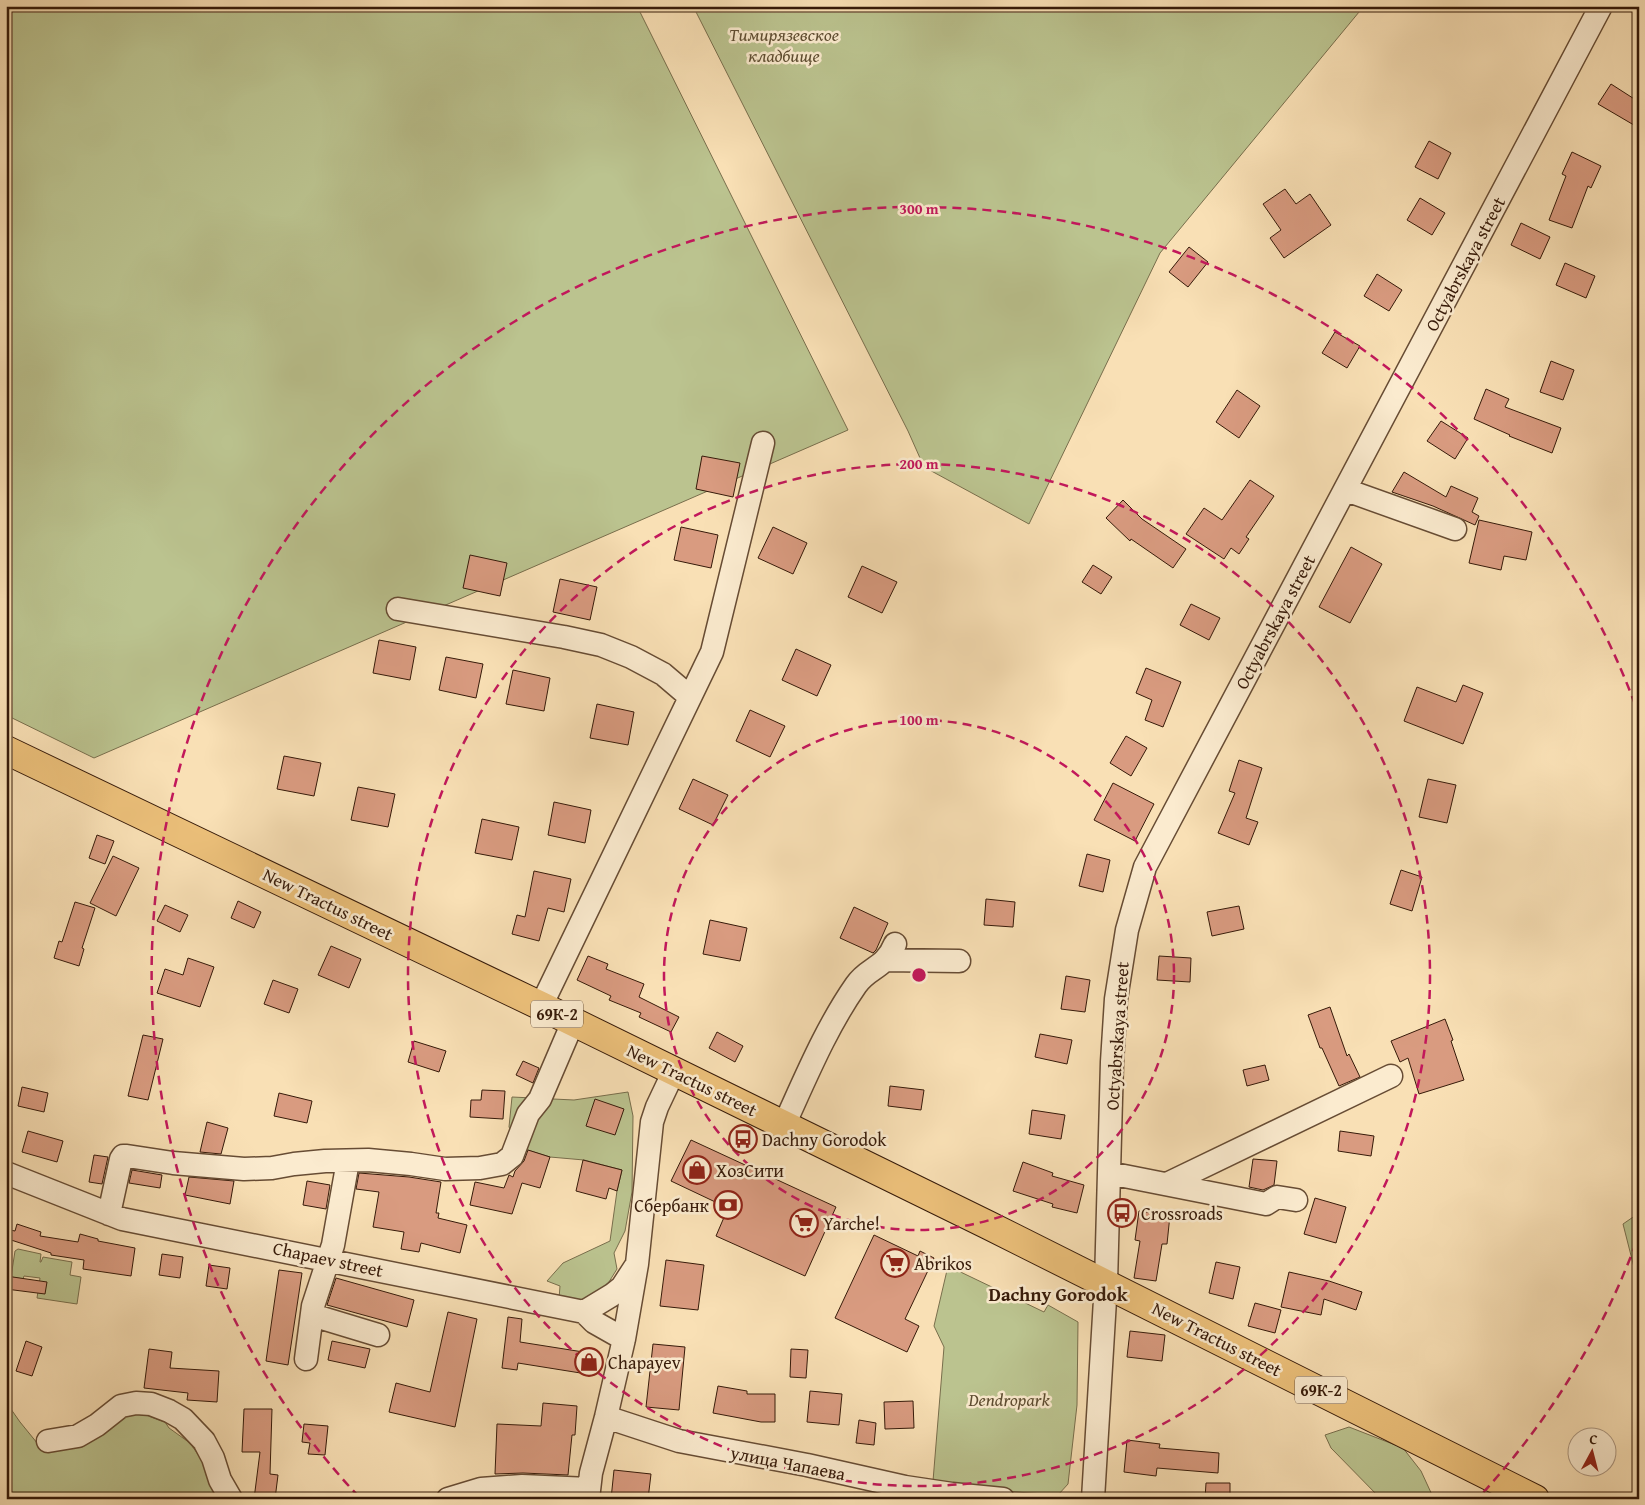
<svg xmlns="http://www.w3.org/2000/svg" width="1645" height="1505" font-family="'Gentium Book Plus',serif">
<rect width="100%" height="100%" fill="#f9e0b5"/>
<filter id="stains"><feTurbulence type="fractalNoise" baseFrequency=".004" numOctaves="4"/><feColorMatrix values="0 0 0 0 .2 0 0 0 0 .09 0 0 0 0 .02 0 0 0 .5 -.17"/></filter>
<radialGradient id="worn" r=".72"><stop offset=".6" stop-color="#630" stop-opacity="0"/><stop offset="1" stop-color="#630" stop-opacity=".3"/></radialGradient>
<path fill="#bbc38f" stroke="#786e4c" d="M6,6H637L848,430L94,758L6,715Z
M693,6H1364L1160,253L1029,524L924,467L908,431Z
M628,1092L633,1116L632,1192L625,1231L614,1253L617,1269L599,1298L583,1304L559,1299L560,1286L547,1281L563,1263L610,1241L617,1191L622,1170L584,1160L550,1157L521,1148L509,1127L512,1097L574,1100Z
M1639,1213V1287L1623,1224Z
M18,1249L41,1254L40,1262H41L43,1257L72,1262L70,1275L81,1277L77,1304L37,1298L40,1278L24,1276L23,1279L11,1277L15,1251Z
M948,1266L1044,1312L1048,1305L1078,1322L1077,1405L1068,1484L1058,1495L961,1488L933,1481L944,1347L934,1326Z
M6,1402L20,1422L42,1449L130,1414L146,1415L165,1422L169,1428L190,1443L204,1463L223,1499H6Z
M1349,1427L1403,1448L1421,1471L1433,1497L1477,1499H1381L1331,1448L1325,1435Z"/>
<path fill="#d99b80" stroke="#361a09" d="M1611,84L1639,102V128L1598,104Z
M1429,141L1451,153L1438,179L1415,167Z
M1572,152L1601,166L1591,188L1588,186L1572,228L1549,220L1566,176L1562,174Z
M1285,189L1296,204L1310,194L1331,225L1284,258L1270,238L1281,230L1263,204Z
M1420,198L1445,213L1432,235L1407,220Z
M1521,223L1550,237L1540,259L1511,245Z
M1189,247L1208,262L1188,287L1169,272Z
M1565,263L1595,276L1586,298L1556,285Z
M1377,274L1402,290L1389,311L1364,296Z
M1335,332L1360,346L1347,368L1322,353Z
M1551,361L1574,370L1563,400L1540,392Z
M1486,389L1509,399L1505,407L1561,428L1552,453L1509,436L1510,435L1474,419Z
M1237,390L1260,406L1239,438L1216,422Z
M1441,421L1468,438L1455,459L1427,441Z
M702,456L740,463L733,497L696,489Z
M1404,472L1446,497L1451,486L1478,498L1472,512L1479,516L1475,525L1433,506L1392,492Z
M1250,480L1274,496L1246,537L1249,539L1239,554L1231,548L1224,559L1186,534L1204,508L1222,520Z
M1123,500L1142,519L1186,549L1173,568L1131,539L1130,541L1106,518Z
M1479,520L1532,532L1526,560L1504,556L1501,570L1469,563Z
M681,527L718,535L711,568L674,560Z
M773,527L807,543L793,574L758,558Z
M1351,547L1382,564L1350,623L1319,607Z
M470,555L507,563L500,596L463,588Z
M1093,565L1112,577L1101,594L1082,582Z
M862,566L897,582L882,613L848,597Z
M560,579L597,587L590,620L553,612Z
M1191,604L1220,618L1209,640L1180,625Z
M379,640L416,647L410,680L373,673Z
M796,649L831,665L817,696L782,680Z
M446,657L483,664L476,698L439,690Z
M1146,668L1181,682L1163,727L1145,720L1152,700L1136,693Z
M513,670L550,678L544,711L506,704Z
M1463,685L1483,693L1463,744L1404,721L1417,687L1456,702Z
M597,704L634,712L628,745L590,738Z
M750,710L785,726L770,757L736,741Z
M1126,736L1147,748L1131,776L1110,763Z
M284,756L321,763L314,796L277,789Z
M1239,760L1262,768L1246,818L1258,822L1249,845L1218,833L1235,793L1229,791Z
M693,779L728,795L713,825L679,809Z
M1428,779L1456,785L1447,823L1419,817Z
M1113,783L1154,804L1135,841L1094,820Z
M358,787L395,794L388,827L351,820Z
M554,802L591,810L585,843L548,835Z
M482,819L519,827L512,860L475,853Z
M97,835L114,841L105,864L89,858Z
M1087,854L1110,860L1103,892L1079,886Z
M113,856L139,868L116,916L90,903Z
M1401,870L1422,877L1412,911L1390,904Z
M534,871L571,879L564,912L548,908L539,941L512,934L517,915L525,917Z
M986,899L1015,902L1013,927L984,925Z
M238,901L261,912L254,928L231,918Z
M75,902L95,908L82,948L84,949L79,966L54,958L59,941L62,942Z
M165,905L188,915L180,932L157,921Z
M1239,906L1244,929L1212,936L1207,912Z
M854,907L888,923L876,950L873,953L840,938Z
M710,920L747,928L740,961L703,954Z
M331,946L361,959L349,988L318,975Z
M588,956L608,964L606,969L644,984L639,997L679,1017L671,1032L639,1017L641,1013L609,1000L611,996L577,980Z
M1159,956L1191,958L1190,982L1157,980Z
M188,958L214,967L200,1007L157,993L165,969L183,975Z
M1066,976L1090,980L1085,1012L1061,1009Z
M273,980L298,989L289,1013L264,1004Z
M1330,1007L1347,1056L1349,1054L1360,1077L1339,1086L1322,1048H1320L1308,1015Z
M1445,1019L1453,1040L1451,1041L1464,1080L1419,1094L1408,1058L1400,1062L1391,1041Z
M717,1032L743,1046L735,1062L709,1048Z
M1040,1034L1072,1040L1067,1064L1035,1057Z
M143,1035L163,1039L148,1100L128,1096Z
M414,1041L446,1051L439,1072L408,1062Z
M523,1061L539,1068L533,1083L516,1075Z
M1265,1065L1269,1080L1247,1086L1243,1070Z
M890,1086L924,1090L921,1110L888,1106Z
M22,1087L48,1093L44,1112L18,1106Z
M482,1090L505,1091L503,1119L470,1117L471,1100H481Z
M279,1093L312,1101L307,1123L274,1116Z
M595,1099L624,1109L615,1135L586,1126Z
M1032,1110L1065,1115L1061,1139L1029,1134Z
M207,1122L228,1128L221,1154L200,1152Z
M28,1131L63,1141L57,1162L22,1152Z
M1340,1131L1374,1136L1371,1156L1338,1151Z
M691,1140L836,1207L805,1276L716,1236L728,1208L671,1181Z
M528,1150L550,1157L540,1188L522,1183L512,1214L470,1205L475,1182L504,1188L509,1175L513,1177L515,1171L524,1161Z
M94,1155L108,1157L102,1184L89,1182Z
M1253,1159L1277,1161L1274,1185L1263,1190L1249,1187Z
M583,1160L622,1170L617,1191L609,1188L606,1199L576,1191Z
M1023,1162L1053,1173L1052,1176L1084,1185L1077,1213L1052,1207L1053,1204L1013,1191Z
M132,1170L162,1175L160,1188L129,1183Z
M359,1173L409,1177L441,1182L436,1213H439L438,1218L467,1225L460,1253L421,1243L419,1252L401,1249L404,1232L373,1227L379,1192L356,1189Z
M189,1177L234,1181L230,1204L185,1195Z
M307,1181L330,1185L326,1209L303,1205Z
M1315,1198L1346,1207L1336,1243L1304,1234Z
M1139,1211L1170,1215L1167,1244H1162L1156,1281L1134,1278L1140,1241L1135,1240Z
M17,1224L41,1232L40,1236L78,1242L80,1234L98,1239V1241L135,1248L131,1276L83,1269L84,1260L51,1255V1253L8,1239L10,1230L15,1231Z
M874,1235L918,1256L920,1251L934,1258L905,1319L919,1326L907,1352L835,1318Z
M162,1254L183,1257L180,1278L159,1275Z
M666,1260L704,1265L698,1310L660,1306Z
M1216,1262L1240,1267L1233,1299L1209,1293Z
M209,1265L230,1268L227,1289L206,1286Z
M279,1270L302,1273L288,1365L266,1361Z
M1289,1272L1329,1281L1362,1292L1356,1310L1324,1299L1321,1315L1281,1307Z
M6,1276L47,1282L45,1294L6,1289Z
M336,1278L414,1300L407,1327L327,1305Z
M1255,1303L1281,1310L1275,1333L1248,1326Z
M448,1312L477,1319L455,1427L389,1412L396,1383L430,1392Z
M508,1317L522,1319L520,1342L596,1354L593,1375L518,1363L517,1370L502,1368Z
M1130,1331L1165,1335L1162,1361L1127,1357Z
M26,1341L42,1347L32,1376L16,1371Z
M332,1341L370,1349L365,1368L328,1360Z
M653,1344L685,1347L679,1410L646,1407Z
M149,1349L172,1352L170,1368L219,1371L217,1402L187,1400L188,1393L144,1388Z
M791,1349L808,1350L806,1378L790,1377Z
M718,1386L747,1391V1394H775V1422H761L713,1413Z
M810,1391L842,1394L839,1425L807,1422Z
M913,1401L914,1428L885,1429L884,1402Z
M543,1403L577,1406L575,1435H572L568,1475L523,1473L495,1474L497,1424L541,1426Z
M244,1409H272L270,1474L278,1475L275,1499H254L260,1452H242Z
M859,1420L876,1423L874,1445L856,1443Z
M304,1424L328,1426L325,1455L308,1454L310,1443L302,1442Z
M1127,1440L1160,1444L1159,1448L1219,1453L1218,1473L1157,1468L1156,1476L1124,1472Z
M614,1470L651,1474L648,1499H611Z
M1206,1483H1230V1499H1205Z"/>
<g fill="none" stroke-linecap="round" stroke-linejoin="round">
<defs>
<path id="minor" d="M1346,490L1455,529
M398,609L564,637L601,645L631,657L663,674L690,697
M885,960L959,961
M541,1006L712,652L763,443
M784,1125C806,1077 826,1028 856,985C868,967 885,969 895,944
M6,1173L122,1219L584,1312L612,1295L622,1287L637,1264
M1109,1173L1266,1204L1277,1197L1296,1200
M1167,1184L1391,1076
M109,1214L121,1159L123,1156H127L173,1163L244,1169L272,1168L294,1164L325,1161L368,1160L411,1164L445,1169L480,1168L502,1164L512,1156L528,1114L540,1099L573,1022
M584,1312L594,1322L624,1339
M312,1315L378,1335
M306,1359L313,1306L333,1245L348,1161
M606,1417L679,1441L807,1465L905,1487L952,1494L1003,1499
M48,1441L78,1436L97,1425L121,1406L136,1403L151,1404L169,1411L183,1419L204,1441L213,1458L220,1480L231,1499
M448,1499L481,1489L522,1486L589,1489
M588,1499L591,1473L606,1417L624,1339L637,1264L652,1122L657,1107L674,1071
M1093,1499L1106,1283L1112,1062L1116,999L1127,930L1145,867L1601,6"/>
<path id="major" d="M6,750L541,1006L988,1225L1535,1499"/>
</defs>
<use href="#minor" stroke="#674c34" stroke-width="25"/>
<use href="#major" stroke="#361a09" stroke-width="30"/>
<use href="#minor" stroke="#fbebcf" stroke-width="22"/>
<use href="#major" stroke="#ecc07a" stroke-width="28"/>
</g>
<g fill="none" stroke="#c2185b" stroke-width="2.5" stroke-dasharray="9 6">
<circle cx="919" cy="975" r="255"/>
<circle cx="919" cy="975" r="511"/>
<path d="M1636 1243A766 766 0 0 1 1479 1497M359 1497A766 766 0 1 1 1636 707"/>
</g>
<defs>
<symbol id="bus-ring" viewBox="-11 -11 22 22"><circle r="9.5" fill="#fbebcf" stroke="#8f2418" stroke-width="1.5"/><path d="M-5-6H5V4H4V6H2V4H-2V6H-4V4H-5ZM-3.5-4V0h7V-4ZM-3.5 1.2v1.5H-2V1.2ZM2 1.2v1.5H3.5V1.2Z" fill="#8f2418"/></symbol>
<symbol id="shop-ring" viewBox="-11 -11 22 22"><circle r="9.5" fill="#fbebcf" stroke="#8f2418" stroke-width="1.5"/><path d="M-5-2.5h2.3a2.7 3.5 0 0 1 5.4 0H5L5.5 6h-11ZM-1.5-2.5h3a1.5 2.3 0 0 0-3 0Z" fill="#8f2418"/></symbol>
<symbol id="bank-ring" viewBox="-11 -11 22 22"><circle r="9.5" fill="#fbebcf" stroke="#8f2418" stroke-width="1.5"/><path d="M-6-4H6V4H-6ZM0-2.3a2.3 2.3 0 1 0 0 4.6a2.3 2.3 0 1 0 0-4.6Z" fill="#8f2418"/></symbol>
<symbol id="supermarket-ring" viewBox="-11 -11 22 22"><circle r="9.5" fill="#fbebcf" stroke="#8f2418" stroke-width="1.5"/><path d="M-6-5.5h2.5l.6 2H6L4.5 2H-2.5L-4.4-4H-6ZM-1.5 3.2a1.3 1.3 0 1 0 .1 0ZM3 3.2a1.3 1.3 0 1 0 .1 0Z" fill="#8f2418"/></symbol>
</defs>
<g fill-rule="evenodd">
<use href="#bus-ring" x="727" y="1123" width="32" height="32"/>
<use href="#shop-ring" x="681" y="1154" width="32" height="32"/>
<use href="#bank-ring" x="712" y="1189" width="32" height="32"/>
<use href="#bus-ring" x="1106" y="1197" width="32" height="32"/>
<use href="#supermarket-ring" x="788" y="1207" width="32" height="32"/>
<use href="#supermarket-ring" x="879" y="1247" width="32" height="32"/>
<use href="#shop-ring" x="573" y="1346" width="32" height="32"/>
</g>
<g text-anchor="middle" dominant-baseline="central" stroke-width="5" stroke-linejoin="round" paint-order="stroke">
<g fill="#fbebcf" stroke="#715944" stroke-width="1">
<rect x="531" y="1000.5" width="52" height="27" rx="4"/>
<rect x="1295" y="1376.5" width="52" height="27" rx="4"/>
</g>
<g font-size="16" font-weight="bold" fill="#361a09">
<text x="557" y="1014">69К-2</text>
<text x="1321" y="1390">69К-2</text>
</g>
<g font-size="18" font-style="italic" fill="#5e4d31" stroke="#fbebcf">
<text x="784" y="34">Тимирязевское<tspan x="784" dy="21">кладбище</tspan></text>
<text x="1009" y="1399">Dendropark</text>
</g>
<g font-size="18" fill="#361a09" stroke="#fbebcf">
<text transform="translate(1465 264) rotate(-62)">Octyabrskaya street</text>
<text transform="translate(1275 622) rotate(-62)">Octyabrskaya street</text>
<text transform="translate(328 904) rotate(26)">New Tractus street</text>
<text transform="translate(1117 1036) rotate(-86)">Octyabrskaya street</text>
<text transform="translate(692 1080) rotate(26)">New Tractus street</text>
<text transform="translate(328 1259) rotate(12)">Chapaev street</text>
<text transform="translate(1217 1339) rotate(27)">New Tractus street</text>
<text transform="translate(788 1463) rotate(11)">улица Чапаева</text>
</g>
<g font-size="18" fill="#361a09" stroke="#fbebcf" text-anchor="start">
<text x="762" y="1139">Dachny Gorodok</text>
<text x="716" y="1170">ХозСити</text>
<text x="709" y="1205" text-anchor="end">Сбербанк</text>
<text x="1141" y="1213">Crossroads</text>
<text x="823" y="1223">Yarche!</text>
<text x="914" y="1263">Abrikos</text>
<text x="608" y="1362">Chapayev</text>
</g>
<g font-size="19" font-weight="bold" fill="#361a09" stroke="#fbebcf">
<text x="1058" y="1294">Dachny Gorodok</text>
</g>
</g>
<circle cx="919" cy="975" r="8" fill="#c2185b" stroke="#fbebcf" stroke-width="2.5"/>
<g font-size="15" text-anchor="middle" font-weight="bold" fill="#c2185b" stroke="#fbebcf" stroke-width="5" stroke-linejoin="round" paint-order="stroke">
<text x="919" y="214">300 m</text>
<text x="919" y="469">200 m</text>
<text x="919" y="725">100 m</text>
</g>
<rect width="1645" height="1505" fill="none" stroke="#f9e0b5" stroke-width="25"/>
<rect x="8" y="8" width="1630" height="1490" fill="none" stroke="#361a09" stroke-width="2.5"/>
<rect x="12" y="12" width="1620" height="1480" fill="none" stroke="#361a09"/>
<g transform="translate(1592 1452) rotate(7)"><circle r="24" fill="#fbebcf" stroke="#ac9780"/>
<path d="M0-4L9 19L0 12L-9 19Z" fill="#8f2418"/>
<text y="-8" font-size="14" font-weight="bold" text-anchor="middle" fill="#361a09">С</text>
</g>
<rect width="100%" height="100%" filter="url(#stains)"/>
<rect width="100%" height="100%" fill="url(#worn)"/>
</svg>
